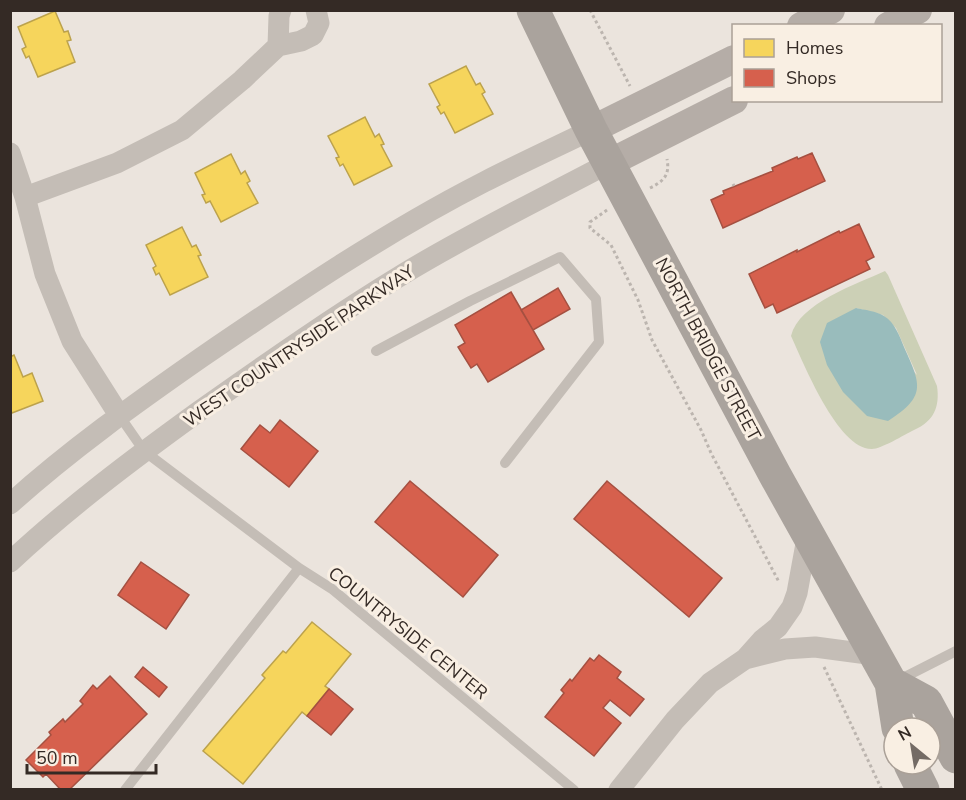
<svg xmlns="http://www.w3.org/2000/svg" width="966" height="800" font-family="'Nunito Sans',sans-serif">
<rect width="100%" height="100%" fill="#ebe4dd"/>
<path fill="#ccd0b6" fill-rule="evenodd" d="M885,271L888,275L937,386C940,407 934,421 914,430C904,435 881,449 872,449C838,450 803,362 791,336C799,303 857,284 885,271ZM856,308L883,315L896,328L917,375Z"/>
<path fill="#99bcbc" d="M856,308C865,310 876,311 884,316C895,323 899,335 904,347C921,385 927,396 888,421L867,416L843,392L827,365L820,342L827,323Z"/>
<path fill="#f6d55c" stroke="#bca24c" stroke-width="1.5" d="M55,11L64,32L68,31L71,40L67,41L75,62L38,77L29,56L26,58L22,49L26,47L18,27Z
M466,66L476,85L480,83L485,92L482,94L493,114L455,133L444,112L441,114L437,107L440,105L429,84Z
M365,117L375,137L379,134L384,144L381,145L392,166L354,185L343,164L340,166L336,158L339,157L328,136Z
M231,154L241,174L245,171L250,181L247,183L258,203L221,222L210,201L206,203L202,195L205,194L195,173Z
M182,227L192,247L196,245L201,255L198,256L208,277L170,295L159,273L156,275L153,268L156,266L146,245Z
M14,355L23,377L32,373L43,401L12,413L10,408V357Z
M312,622L351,654L325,686L329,689L307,716L302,712L243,784L203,751L265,678L262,675L283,651L286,653Z"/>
<path fill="#d6604d" stroke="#a55041" stroke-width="1.5" d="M812,153L825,181L723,228L711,200L724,194L723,191L773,171L772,168L797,157L798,159Z
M859,224L874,257L866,261L870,269L777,313L773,304L765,308L749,274L797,250V252L839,231L840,233Z
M558,288L570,309L533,330L521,310Z
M511,292L544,349L488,382L477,364L471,368L458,347L465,343L455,325Z
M280,420L318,451L289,487L241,449L260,425L270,433Z
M410,481L498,555L463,597L375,522Z
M607,481L722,578L689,617L574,519Z
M141,562L189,595L166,629L118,595Z
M599,655L621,672L617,678L644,699L630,716L610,700L603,708L621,723L594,756L545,717L564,693L561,690L570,679L572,681L590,658L594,661Z
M143,667L167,687L159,697L135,677Z
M110,676L147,714L69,790H61L46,774L43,777L26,760L51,735L49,732L63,719L65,722L83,704L80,701L93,685L97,689Z
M329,689L353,709L331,735L307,716Z"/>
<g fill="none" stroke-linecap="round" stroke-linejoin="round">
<path stroke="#bcb5af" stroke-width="3" stroke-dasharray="3 3" stroke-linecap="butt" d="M590,10L630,86
M733,184L734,186
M650,188C664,181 670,175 667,159
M607,210L590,222V228L611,245L638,300L652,340L701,430L711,453L779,582
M824,667L882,790"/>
<path stroke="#c4bdb6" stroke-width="10" d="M376,351L470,301L560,257L596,299L599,342L505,463
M119,415L144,451L299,568
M897,681L956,651
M125,790L299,568L332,589L574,790"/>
<path stroke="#c4bdb6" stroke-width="21" d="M278,46L279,16L281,10
M10,153L25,197L45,274L72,341L119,415
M25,197L117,163L182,130L242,80L278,46L301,41L313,35L319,23L316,10
M10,504C70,450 136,403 202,357C293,295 386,232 484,182C519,164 556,147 591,130
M10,562C69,507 133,459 198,412C266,364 334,316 405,273C471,233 541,199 609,163
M745,659L785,649L815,647L875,655
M619,790L675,720L710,683L745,659L762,640L778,627L792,607L797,593L808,533"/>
<path stroke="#b5ada7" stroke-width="28" d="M801,26L831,10
M888,26L918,10
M591,130L734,59
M609,163L734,100"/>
<path stroke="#aaa39d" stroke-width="33" d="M533,10L591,130L775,475L891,683L898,728
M891,683L926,702L956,757
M910,764L923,790"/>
</g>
<g text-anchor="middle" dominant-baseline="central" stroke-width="6" stroke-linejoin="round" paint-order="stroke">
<g font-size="18" fill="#342a25" stroke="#f9efe3">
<text transform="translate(299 346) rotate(-34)">WEST COUNTRYSIDE PARKWAY</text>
<text transform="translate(708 349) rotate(62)">NORTH BRIDGE STREET</text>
<text transform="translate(408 633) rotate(39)">COUNTRYSIDE CENTER</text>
</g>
</g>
<rect width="966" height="800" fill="none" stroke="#342a25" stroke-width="24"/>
<rect x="732" y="24" width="210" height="78" fill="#f9efe3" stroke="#aaa097" stroke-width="1.5"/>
<rect x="744" y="39" width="30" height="18" fill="#f6d55c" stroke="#aaa097" stroke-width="1.5"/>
<text x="786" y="54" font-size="18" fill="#342a25">Homes</text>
<rect x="744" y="69" width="30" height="18" fill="#d6604d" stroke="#aaa097" stroke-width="1.5"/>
<text x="786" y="84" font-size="18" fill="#342a25">Shops</text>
<g transform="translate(912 746) rotate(330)"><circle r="28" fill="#f9efe3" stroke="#aaa097" stroke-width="1.5"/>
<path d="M0-4.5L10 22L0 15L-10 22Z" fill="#746b65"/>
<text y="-9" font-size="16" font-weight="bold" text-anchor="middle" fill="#342a25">N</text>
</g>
<path d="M27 764v9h129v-9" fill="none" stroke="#342a25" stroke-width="3"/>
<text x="36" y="764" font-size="18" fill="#342a25" stroke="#f9efe3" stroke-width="4.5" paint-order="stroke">50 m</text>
</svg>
